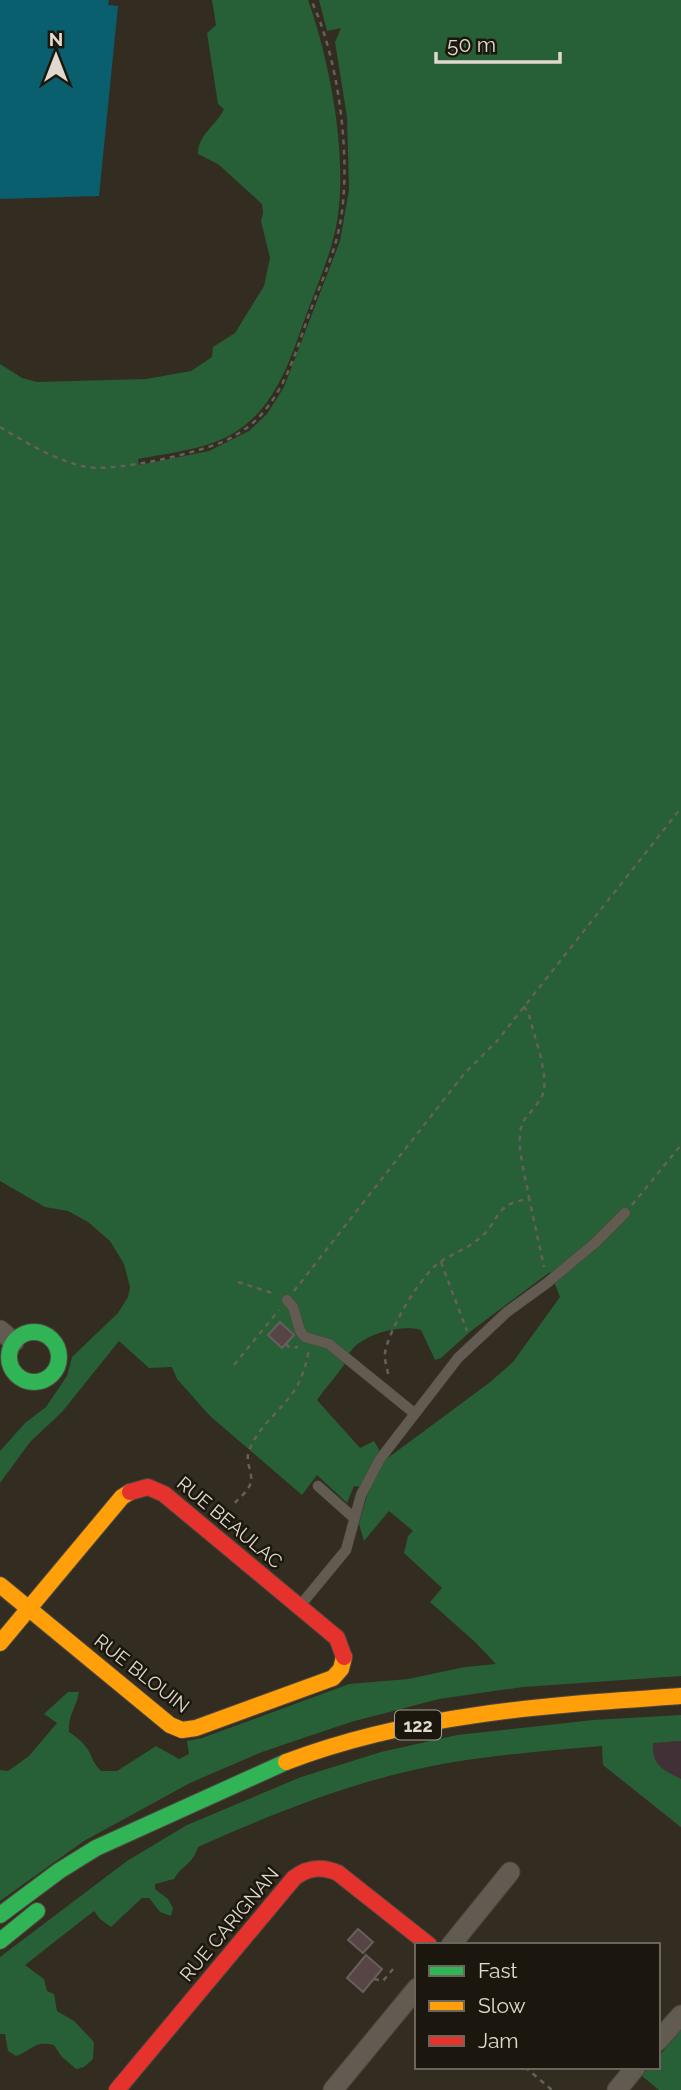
<svg xmlns="http://www.w3.org/2000/svg" width="681" height="2090" font-family="Raleway,sans-serif">
<rect width="100%" height="100%" fill="#332c21"/>
<path fill="#413036" d="M681,1741V1828L603,1765L602,1746Z"/>
<path fill="#275f36" fill-rule="evenodd" d="M212,0H308C331,64 351,169 334,236C327,264 314,293 304,321C291,358 277,401 244,426C215,449 174,452 138,459L139,465L209,451L249,431L267,414L284,387L340,241L349,190L347,117L335,42L341,28L327,31L319,0H681V1676L523,1687L439,1699L351,1722L262,1752L190,1783L84,1841L0,1901V1770L8,1771L29,1756L57,1723L44,1714L68,1692H79C76,1709 68,1714 69,1732C75,1736 82,1741 86,1747C93,1756 91,1761 101,1771H117L156,1746L179,1759L189,1754L187,1741L202,1738L349,1684L408,1679L465,1667L496,1664L475,1642L430,1602L442,1588L404,1553L408,1536L413,1531L389,1511L364,1541L359,1524L369,1488L354,1486L347,1503L317,1475L302,1495L210,1416L177,1379L172,1367L149,1368L119,1341L62,1412L30,1442L0,1483V1451L25,1423L46,1407L67,1376L72,1357L118,1313L128,1297L130,1287L124,1264L110,1241L88,1222L68,1211L45,1207L0,1181V364L22,378L37,382L146,379L191,371L212,357L213,347L235,333L264,286L270,258L261,221L263,213L262,204L218,164L198,154C198,134 216,126 224,109L218,104L207,33L216,25ZM550,1272L560,1297L513,1362L489,1383L385,1460L374,1441L360,1448L317,1400C325,1388 336,1377 344,1365C347,1361 347,1355 351,1351C363,1334 402,1324 421,1330L435,1360L441,1358L471,1331Z
M681,1715V1741L653,1743C652,1766 662,1769 681,1779V1827L603,1765L602,1746C536,1752 469,1756 405,1772C334,1789 265,1817 198,1847C193,1864 182,1865 174,1879L155,1884V1889L168,1899L173,1908L171,1916L160,1912L149,1898H142L111,1927L100,1919L94,1911L25,1965L44,1979L47,1991L54,1994L57,2011L74,2021L94,2042L93,2059L84,2067L76,2069L61,2056L54,2045C34,2040 33,2050 16,2056L8,2051L5,2034H0V1957L127,1861L187,1825L301,1777L381,1752L457,1735L593,1720Z
M681,2030V2090H659L642,2076L649,2067H658V2057Z"/>
<path fill="#0a5f6f" d="M0,0H109L108,5L118,6L99,196L0,199Z"/>
<path fill="#564544" stroke="#685f5c" stroke-width="2" d="M280,1322L294,1335L282,1348L268,1335Z
M358,1929L373,1942L363,1953L348,1940Z
M366,1955L382,1969L363,1992L347,1978Z"/>
<g fill="none" stroke-linecap="round" stroke-linejoin="round">
<defs>
<path id="lane" d="M287,1300L293,1307L300,1331L305,1337L329,1344L414,1413
M318,1486L354,1518
M299,1607L346,1550L361,1495L380,1459L458,1358L507,1312L547,1283L595,1243L625,1213"/>
<path id="street" d="M0,1330L14,1342
M451,1945L510,1872
M658,2041L681,2015
M333,2090L417,1988
M617,2090L636,2067"/>
<path id="fast" d="M9 1357a25 25 0 1 1 50 0a25 25 0 1 1-50 0Z
M0,1915L59,1871L96,1848L286,1762
M0,1941L37,1911"/>
<path id="slow" d="M0,1585L170,1725L182,1730L196,1728L333,1678L341,1669L344,1657
M0,1643L122,1497L130,1492
M286,1762C411,1714 548,1705 681,1696"/>
<path id="jam" d="M130,1492L148,1487L164,1494L337,1638L344,1657
M117,2090L294,1878C308,1867 322,1866 338,1873L429,1945"/>
</defs>
<use href="#lane" stroke="#4e473e" stroke-width="11"/>
<use href="#street" stroke="#4e473e" stroke-width="21"/>
<use href="#fast" stroke="#4e473e" stroke-width="18"/>
<use href="#slow" stroke="#4e473e" stroke-width="18"/>
<use href="#jam" stroke="#4e473e" stroke-width="18"/>
<path stroke="#656059" stroke-width="2.5" stroke-dasharray="5 5" stroke-linecap="butt" d="M0,427C27,443 56,461 87,467C116,472 199,453 227,440C238,434 248,428 257,419C284,392 295,355 307,320C318,289 334,257 340,224C352,162 339,58 311,0
M524,1006L529,1015C534,1036 547,1069 544,1090C542,1102 529,1112 523,1122C514,1140 526,1178 529,1198
M632,1205L681,1145
M441,1262L467,1331
M238,1282L275,1294
M294,1291L464,1074L497,1041L681,808
M286,1344L290,1348L298,1347
M234,1365L279,1310
M388,1374C387,1366 384,1360 385,1353C389,1329 418,1281 436,1265C450,1254 468,1249 481,1237C491,1229 496,1215 504,1208C510,1202 521,1201 529,1198L544,1267
M235,1503C239,1498 246,1493 249,1487C256,1475 244,1464 249,1451C258,1426 280,1412 294,1391C302,1379 306,1365 309,1350
M374,1979L383,1981L393,1969
M525,2067L552,2090"/>
<use href="#lane" stroke="#615b52" stroke-width="10"/>
<use href="#street" stroke="#615b52" stroke-width="19"/>
<use href="#fast" stroke="#30b455" stroke-width="16"/>
<use href="#slow" stroke="#ff9f0a" stroke-width="16"/>
<use href="#jam" stroke="#e5322d" stroke-width="16"/>
</g>
<g text-anchor="middle" dominant-baseline="central" stroke-width="5" stroke-linejoin="round" paint-order="stroke">
<rect fill="#1c170e" stroke="#a69f94" stroke-width="2" x="395" y="1710.5" width="46" height="29" rx="5"/>
<g font-size="18" font-weight="bold" fill="#e1d9cd">
<text x="418" y="1725">122</text>
</g>
<g font-size="19" fill="#e1d9cd" stroke="#1c170e">
<text transform="translate(230 1522) rotate(40)">RUE BEAULAC</text>
<text transform="translate(142 1673) rotate(38)">RUE BLOUIN</text>
<text transform="translate(229 1924) rotate(-50)">RUE CARIGNAN</text>
</g>
</g>
<rect x="415" y="1943" width="245" height="126" fill="#1c170e" stroke="#6b655a" stroke-width="2"/>
<rect x="429" y="1966" width="35" height="10" fill="#30b455" stroke="#6b655a" stroke-width="2"/>
<text x="478" y="1978" font-size="21" fill="#e1d9cd">Fast</text>
<rect x="429" y="2001" width="35" height="10" fill="#ff9f0a" stroke="#6b655a" stroke-width="2"/>
<text x="478" y="2013" font-size="21" fill="#e1d9cd">Slow</text>
<rect x="429" y="2036" width="35" height="10" fill="#e5322d" stroke="#6b655a" stroke-width="2"/>
<text x="478" y="2048" font-size="21" fill="#e1d9cd">Jam</text>
<g transform="translate(56 56)" stroke="#1c170e" stroke-width="5" paint-order="stroke">
<path d="M0-5L12 26L0 18L-12 26Z" fill="#e1d9cd"/>
<text y="-10" font-size="19" font-weight="bold" text-anchor="middle" fill="#e1d9cd">N</text>
</g>
<path d="M436 52v10h124v-10" fill="none" stroke="#e1d9cd" stroke-width="3.5"/>
<text x="447" y="52" font-size="21" fill="#e1d9cd" stroke="#1c170e" stroke-width="5" paint-order="stroke">50 m</text>
</svg>
